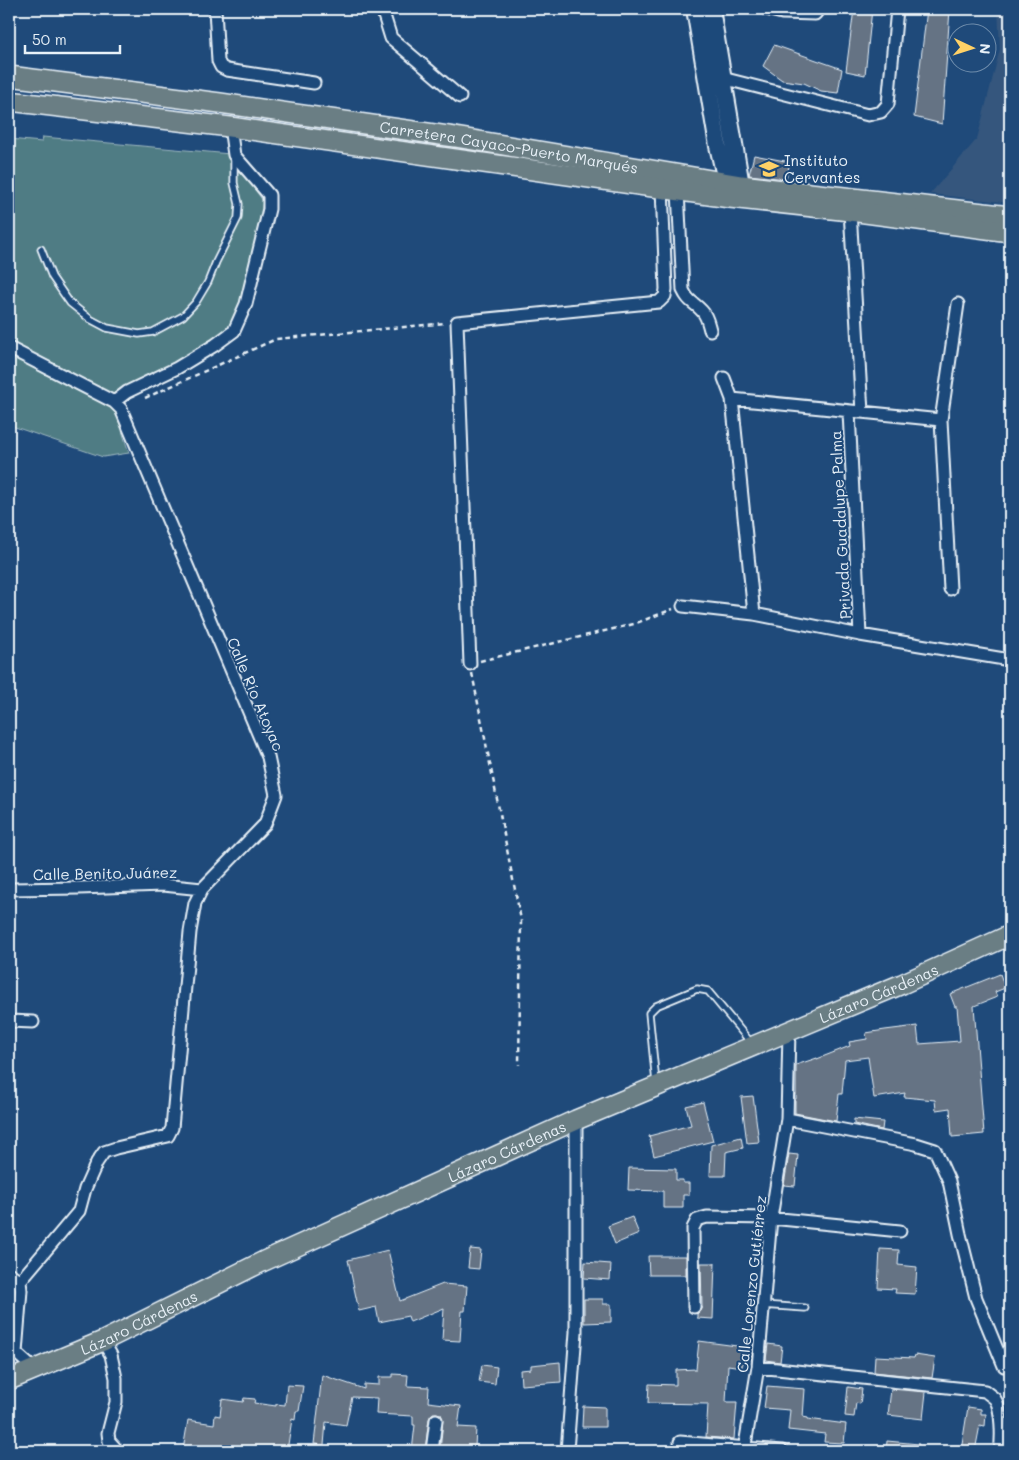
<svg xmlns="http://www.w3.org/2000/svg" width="1019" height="1460" font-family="Mali,sans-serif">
<rect width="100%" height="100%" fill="#1f4a7a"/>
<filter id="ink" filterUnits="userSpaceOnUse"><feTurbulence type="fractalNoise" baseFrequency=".02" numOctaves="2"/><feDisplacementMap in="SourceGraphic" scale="10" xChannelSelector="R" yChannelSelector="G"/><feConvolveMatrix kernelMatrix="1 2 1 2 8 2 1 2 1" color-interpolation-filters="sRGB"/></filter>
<g filter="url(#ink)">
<path fill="#34567d" d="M998,9H1010V203L930,194L977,139L1000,49Z"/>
<path fill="#507c84" stroke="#9cb6be" d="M43,137L230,154L263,201L246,293L233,328L205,347L111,396L129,453L103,457L9,425V139L42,142Z"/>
<path fill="#657384" stroke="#e8f1f8" d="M854,9H872L865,75L846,71Z
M927,9H950L942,124L914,117Z
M774,45L842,69L838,93L821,91L804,83L782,80L763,66Z
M754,155L790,162L786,179L749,175Z
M1000,974L1005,988L995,992L997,997L974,1006L984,1134L952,1137L950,1108L936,1110L935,1100L904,1097L905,1093L874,1098L868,1057L845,1060L842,1094H839L836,1121L795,1113V1099H796V1065L817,1058V1059L850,1046L849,1042L867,1039L866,1033L885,1030L917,1026L919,1044L960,1041L957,1007H955L950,994Z
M753,1096L759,1142L747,1143L741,1097Z
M703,1102L713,1141L654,1156L649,1136L691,1125L686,1106Z
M854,1119L883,1122L882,1130L854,1124Z
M741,1137L743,1148L726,1152L725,1176H710L711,1145Z
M789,1154L798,1155L795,1186L784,1185Z
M629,1168L676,1169V1180H683V1183H689V1195H683V1208H663V1191L628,1190Z
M632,1217L639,1234L615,1244L608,1226Z
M470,1249L481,1250L479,1269L468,1268Z
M880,1249L899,1250L898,1265L917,1267L915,1294L895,1293L896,1289L878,1288Z
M388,1250L400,1301L443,1284L467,1286L465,1311H462L460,1341L442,1340L444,1308L410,1322L408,1316L379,1322L376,1307L359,1311L348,1260Z
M648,1256H686V1275H649Z
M585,1262L611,1264L610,1280L584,1278Z
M701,1263H715L713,1319L697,1318V1314L700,1311L702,1307Z
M584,1299H603V1304H611V1322L584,1323Z
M699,1341L752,1348L751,1359H743L742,1367L728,1365L726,1402H737L734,1439L706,1437L708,1404L648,1403L649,1384L676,1385V1370L696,1369Z
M768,1344L782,1346L780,1362L766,1360Z
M915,1355L935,1358L932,1378L874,1372L875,1356L914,1358Z
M560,1362L561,1382L521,1385L520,1370L531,1369V1365Z
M482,1365L497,1367L495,1384L479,1382Z
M393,1374L408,1375L407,1386L429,1387L428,1402L461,1406L458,1427L476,1428L475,1447L457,1446L456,1451H440L443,1420L441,1414L436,1413H433L429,1419L425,1451H412L415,1425H413V1416L376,1414L377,1398L352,1397L346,1425L326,1422L324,1445L314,1444L322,1375L364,1389V1384L379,1385V1377H393Z
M287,1385L303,1386L299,1411H296L295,1420L292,1419L287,1451H253L232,1449V1451L183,1450L188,1420L214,1424L215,1415L220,1416L222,1399L243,1402L244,1398L255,1399L254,1403L276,1406V1404L285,1405Z
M767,1386L805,1389L803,1417L808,1418V1419L846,1424L844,1443L824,1442L825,1434L788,1430L790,1410L764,1408Z
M848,1387L862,1389L860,1404L856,1403L854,1417L845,1416Z
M891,1389L926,1392L923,1419L888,1415Z
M583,1406L605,1407V1427H582Z
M968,1407L981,1409V1414H986L985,1426L980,1425L975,1451H961Z
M887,1441L919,1444L918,1451H886Z"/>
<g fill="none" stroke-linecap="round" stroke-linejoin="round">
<defs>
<path id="service" d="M41,249L52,277L63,293L70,303L90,319L107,328L139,334L153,332L183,316L196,302L208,282L216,262L238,218L239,204L234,183V157
M656,1083L649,1013L656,1006L697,989L708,991L752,1044
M762,1305L805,1308"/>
<path id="minor" d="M215,9L218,61L221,67L227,70L314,83
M382,9L391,38L460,97
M766,9L782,13L815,14L819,9
M722,78L868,115L881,112L888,104L897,9
M678,191L683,290C689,303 693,301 702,311C707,316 708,323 710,330
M850,211L862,412
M9,348L114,402L121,409L268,757L276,795L265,824L202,889L195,903L190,932L172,1128L168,1136L116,1148L104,1152L97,1162L85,1189L79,1211L20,1281L21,1290L16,1353
M724,378L732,399L754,614
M732,399L941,420
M114,402L127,392L177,368L215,345L234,331L246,304L253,275L269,209V195L234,155L230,127
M849,412L860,635
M950,589L941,420L958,304
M683,606L754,614L860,635L1010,660
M470,664L457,322L659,302L665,296L666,289L662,188
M9,889L79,888L163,885L202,889
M9,1021L33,1022
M787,1119L916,1144L935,1150L949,1181L960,1234L976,1298L1004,1366
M9,1273L20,1281
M694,1307L693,1228L697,1220L707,1217L771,1218L900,1231
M103,1341L111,1355L116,1378V1402L108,1433L109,1441L118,1451
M9,1352L16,1353L35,1370
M758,1367L985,1391C988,1394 992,1396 995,1399C1002,1409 1002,1439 1000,1451
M680,1442L782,1451
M432,1451L436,1420
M567,1451L576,1332V1120
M744,1451L758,1367L771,1218L787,1119L789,1031"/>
<path id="secondary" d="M695,9L718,146L729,193
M711,9L741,185V196"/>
<g id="primary">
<path id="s1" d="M9,76L220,103L455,137L741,185L1010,216"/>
<path d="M9,101L230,127L730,198L850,211L1010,232"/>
<path id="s2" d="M9,1380L103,1341L264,1261L576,1120L902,984L1010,935"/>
</g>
</defs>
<use href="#service" stroke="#e8f1f8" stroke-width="9"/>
<use href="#minor" stroke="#e8f1f8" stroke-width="15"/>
<use href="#secondary" stroke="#e8f1f8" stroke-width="20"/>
<use href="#primary" stroke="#e8f1f8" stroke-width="22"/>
<path stroke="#e8f1f8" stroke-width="2.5" stroke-dasharray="5 4" stroke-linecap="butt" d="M145,398L276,339L446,323
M480,661L634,624L673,609
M472,673L521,920L519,1065"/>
<use href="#service" stroke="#1f4a7a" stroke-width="5.5"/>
<use href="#minor" stroke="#1f4a7a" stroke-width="11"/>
<use href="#secondary" stroke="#1f4a7a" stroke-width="16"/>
<use href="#primary" stroke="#6b7e84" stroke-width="19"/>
</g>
</g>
<defs>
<symbol id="school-bare" viewBox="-9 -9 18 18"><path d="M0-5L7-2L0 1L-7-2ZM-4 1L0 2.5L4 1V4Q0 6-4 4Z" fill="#ffd166" stroke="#1f4a7a" stroke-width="2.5" paint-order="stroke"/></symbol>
</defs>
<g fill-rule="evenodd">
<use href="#school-bare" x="755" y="155" width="28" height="28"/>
</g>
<g text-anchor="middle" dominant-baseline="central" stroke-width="4" stroke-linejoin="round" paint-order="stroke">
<g font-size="15" fill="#e8f1f8" stroke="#1f4a7a">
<text stroke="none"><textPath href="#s1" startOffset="505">Carretera Cayaco-Puerto Marqués</textPath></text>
<text transform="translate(840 525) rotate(-93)">Privada Guadalupe Palma</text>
<text transform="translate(256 694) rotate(67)">Calle Río Atoyac</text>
<text transform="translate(105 873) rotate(-1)">Calle Benito Juárez</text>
<text stroke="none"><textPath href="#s2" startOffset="952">Lázaro Cárdenas</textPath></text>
<text stroke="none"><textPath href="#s2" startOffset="548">Lázaro Cárdenas</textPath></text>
<text transform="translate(751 1284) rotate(-84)">Calle Lorenzo Gutiérrez</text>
<text stroke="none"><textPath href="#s2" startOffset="142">Lázaro Cárdenas</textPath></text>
</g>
<g font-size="15" fill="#e8f1f8" stroke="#1f4a7a" text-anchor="start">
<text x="784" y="160">Instituto<tspan x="784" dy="17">Cervantes</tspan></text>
</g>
</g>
<rect width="1019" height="1460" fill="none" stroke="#1f4a7a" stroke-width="30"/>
<rect x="15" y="15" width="989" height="1430" fill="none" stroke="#e8f1f8" stroke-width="2" filter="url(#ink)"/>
<g transform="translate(972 48) rotate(94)"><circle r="24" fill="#1f4a7a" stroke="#6f8dac"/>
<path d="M0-4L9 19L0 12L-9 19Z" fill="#ffd166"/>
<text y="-8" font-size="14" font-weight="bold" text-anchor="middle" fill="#e8f1f8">N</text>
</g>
<path d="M25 45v8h95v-8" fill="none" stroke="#e8f1f8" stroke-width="2.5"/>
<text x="32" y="45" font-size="15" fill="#e8f1f8" stroke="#1f4a7a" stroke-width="4" paint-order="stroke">50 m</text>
</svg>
